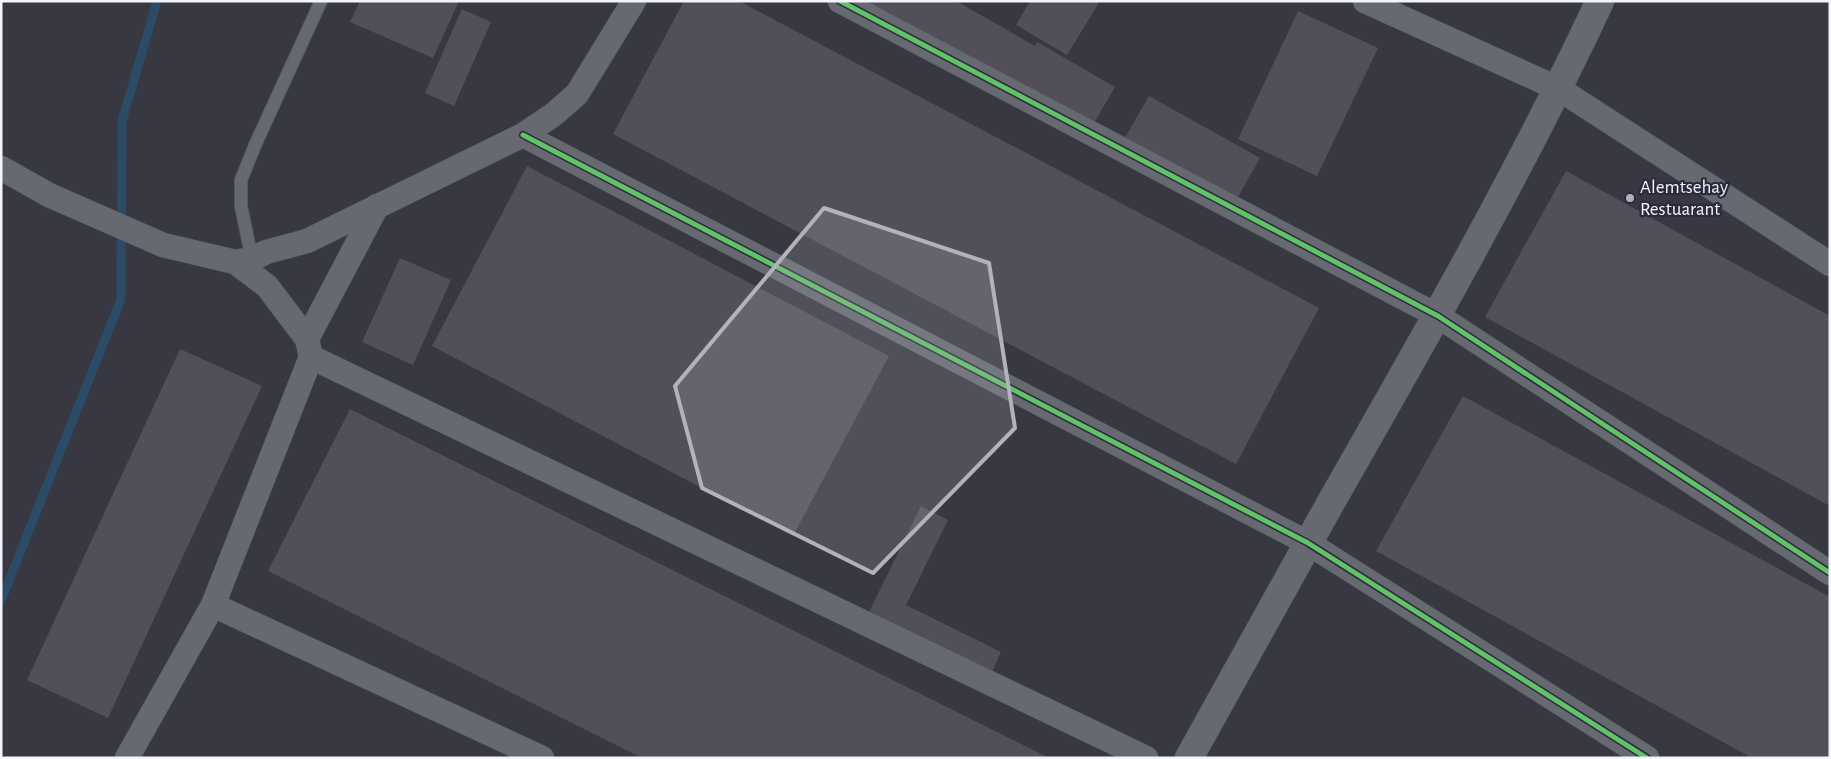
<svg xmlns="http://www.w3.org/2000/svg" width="1831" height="759" font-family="'Alegreya Sans',sans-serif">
<rect width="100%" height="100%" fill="#383842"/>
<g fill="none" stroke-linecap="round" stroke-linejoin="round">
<path stroke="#2c4b66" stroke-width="9" d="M1,601L121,299L122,121L157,1"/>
</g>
<path fill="#524f5b" d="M360,1H459L433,58L350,22Z
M684,1H739L1319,308L1236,464L613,134Z
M854,1H956L1035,46L1037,42L1115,87L1091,128Z
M1030,1H1100L1067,55L1016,25Z
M462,9L491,22L454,106L425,93Z
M1298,11L1378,48L1317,176L1238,139Z
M1149,96L1260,158L1230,211L1119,148Z
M527,166L889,356L793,536L432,346Z
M1566,171L1830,316V506L1485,317Z
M400,258L451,280L413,365L362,342Z
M180,349L262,386L108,718L27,680Z
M1463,396L1830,597V758H1752L1376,551Z
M350,409L1049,758H642L268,571Z
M921,506L948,520L906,605L1001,652L991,674L868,614Z"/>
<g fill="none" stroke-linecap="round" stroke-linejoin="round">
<defs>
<path id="service" d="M252,259L241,206V180L256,143L321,1"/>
<path id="minor" d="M840,1L1438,316L1830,573
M1365,1L1559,89L1830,264
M523,135L1308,543L1647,758
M1,168L49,195L163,245L235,262L267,286L307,339L311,357L213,605L127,758
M235,262L252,259L266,252L307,241L523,135L553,115L577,94L634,1
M307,339L377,206
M311,357L1146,758
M213,605L542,758"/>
<path id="tertiary" d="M1189,758C1236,673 1283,588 1330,504C1424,339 1519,174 1600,1"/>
</defs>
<use href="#service" stroke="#57575f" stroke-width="14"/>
<use href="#minor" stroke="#57575f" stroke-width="25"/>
<use href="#tertiary" stroke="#57575f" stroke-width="29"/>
<use href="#service" stroke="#676970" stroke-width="12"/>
<use href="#minor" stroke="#676970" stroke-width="24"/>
<use href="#tertiary" stroke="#676970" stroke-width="28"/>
<defs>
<path id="cycleway" d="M840,1L1438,316L1830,573
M523,135L1308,543L1647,758"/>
</defs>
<use href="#cycleway" stroke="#2b2b3b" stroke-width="8"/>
<use href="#cycleway" stroke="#61c268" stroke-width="5"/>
</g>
<path fill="#b2b2bd" fill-opacity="0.2" stroke="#b2b2bd" stroke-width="4" stroke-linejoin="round" d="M824,208L989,263L1015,428L873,573L702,488L675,386Z"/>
<circle fill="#b2b2bd" stroke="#2b2b3b" stroke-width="2" cx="1630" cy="198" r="5"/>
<g text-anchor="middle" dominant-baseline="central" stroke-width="4.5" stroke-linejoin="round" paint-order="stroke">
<g font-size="19" fill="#f4f4ff" stroke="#2b2b3b" text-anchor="start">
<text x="1640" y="187">Alemtsehay<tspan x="1640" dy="22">Restuarant</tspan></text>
</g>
</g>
<rect width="1831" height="759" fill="none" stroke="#f4f4ff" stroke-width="5"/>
</svg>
